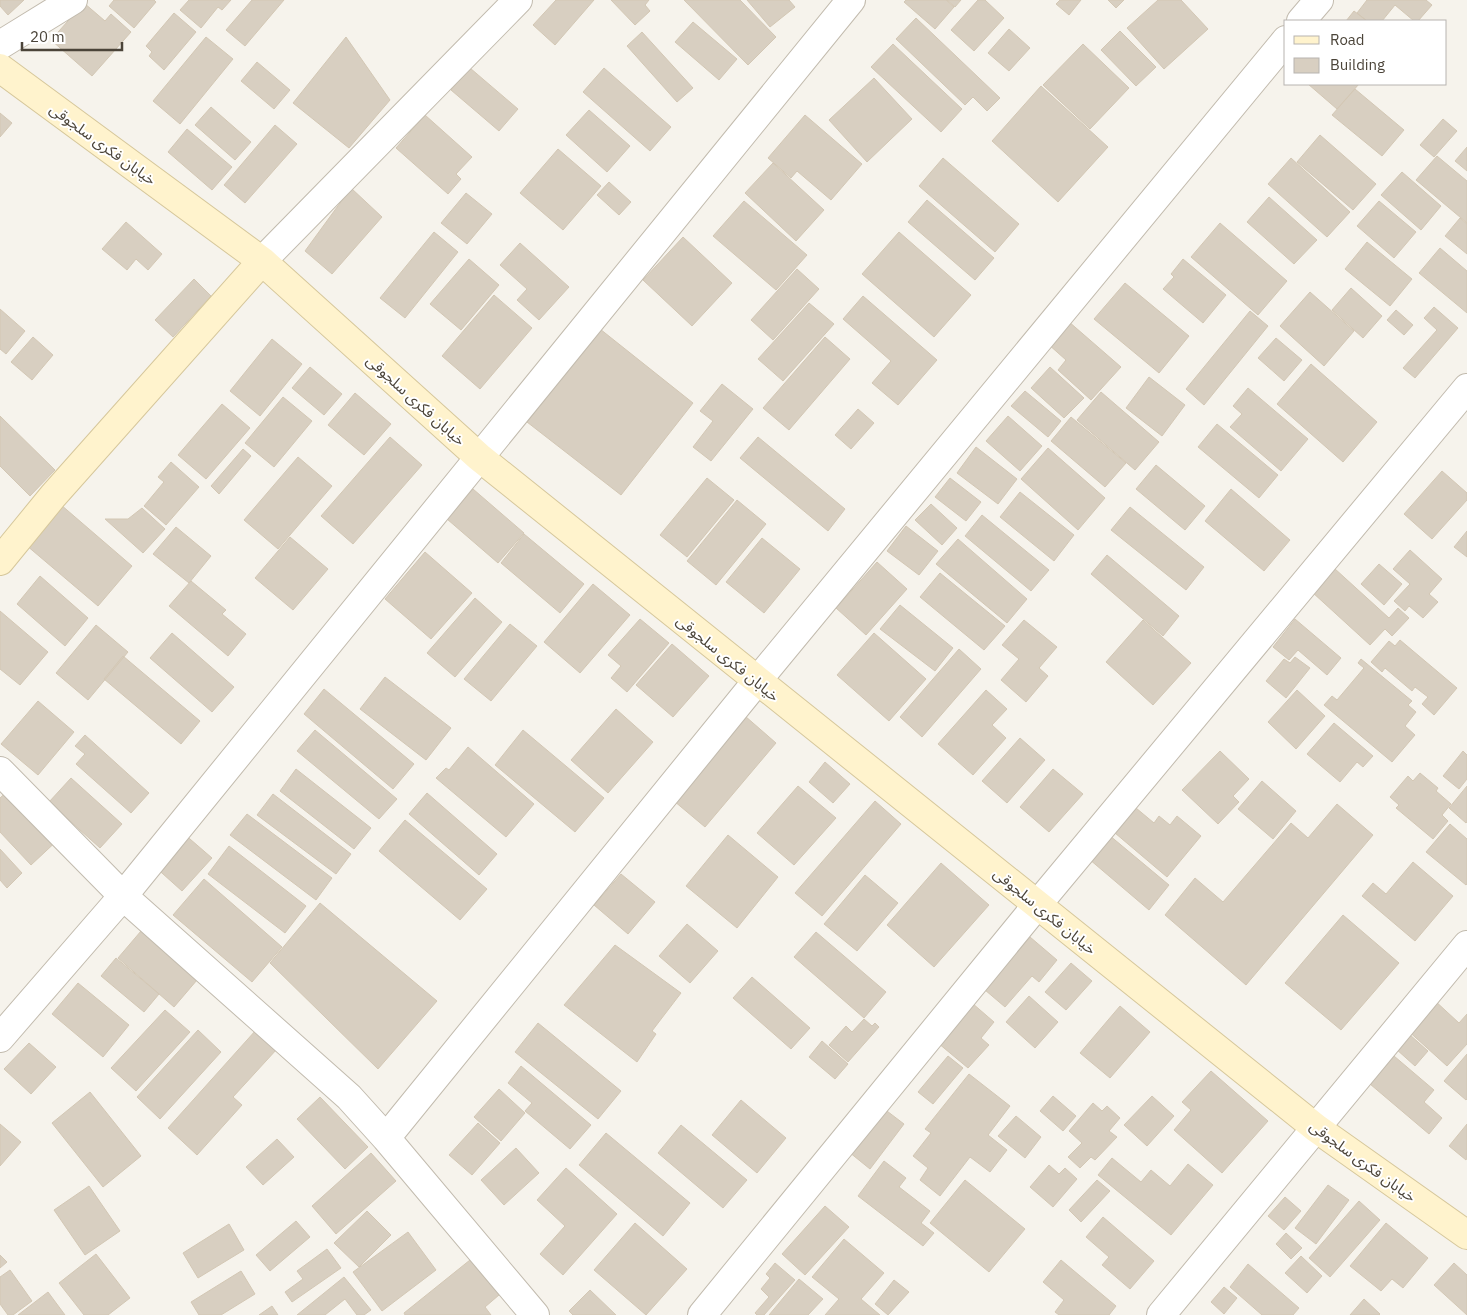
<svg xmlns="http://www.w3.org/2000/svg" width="1467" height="1315" font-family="'IBM Plex Sans','Noto Sans Arabic',sans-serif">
<rect width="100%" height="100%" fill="#f6f3ec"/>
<path fill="#d8cfc1" stroke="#d3c7b4" d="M0,0H24L8,15L0,6Z
M114,0H154L156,2L134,28L109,6Z
M189,0H231L222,10L218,7L201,28L180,10Z
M252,0H284L245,46L226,30Z
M556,0H594L555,45L533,25Z
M611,0H649L645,5L650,11L635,25Z
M684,0H740L776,37L748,65Z
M747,0H789L795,7L770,27Z
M906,0H946L954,7L935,29L904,2Z
M947,0H961L955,7Z
M978,0H985L1004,18L974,51L951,30Z
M1060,0H1081L1069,15L1056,4Z
M1108,0H1124L1116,8Z
M1158,0H1181L1208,29L1164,69L1127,28Z
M1367,0H1426L1432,5L1418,21H1414L1395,5L1382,21H1367L1357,13Z
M84,3L105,21L111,14L131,32L92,76L51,40Z
M1354,11L1367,21H1346Z
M174,13L196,32L164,70L149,56L152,52L146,46Z
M916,18L1000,98L987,111L973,97L965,105L896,39Z
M693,22L737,59L719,80L675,42Z
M1009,29L1030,48L1009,71L988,53Z
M1120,31L1156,67L1136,86L1101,50Z
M642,32L693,88L677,102L627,46Z
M206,37L233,59L180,124L153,101Z
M346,37L390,100L349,148L293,103Z
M893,44L962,109L941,132L871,67Z
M1083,44L1129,88L1090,129L1043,85Z
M257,62L290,90L274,109L241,81Z
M470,68L518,109L499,131L451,90Z
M604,68L671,127L650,151L583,92Z
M874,78L912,119L867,162L829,120Z
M1308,84H1359L1337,109Z
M1041,86L1108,147L1058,202L992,141Z
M1355,89L1404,130L1382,156L1332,115Z
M211,107L251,142L235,160L195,125Z
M589,110L630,146L607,172L566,135Z
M0,113L12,123L0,137Z
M425,115L472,157L456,174L461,179L448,194L396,148Z
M805,115L862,164L831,200L797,171L791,178L768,158Z
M1443,119L1457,131L1434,157L1420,145Z
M275,125L297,144L245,203L224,185Z
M187,129L232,167L212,190L168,152Z
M1320,135L1376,184L1353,210L1297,162Z
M1467,147V171L1455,161Z
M558,149L601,186L563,230L520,193Z
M1437,156L1467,181V223L1416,180Z
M943,158L1019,224L995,252L919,186Z
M1291,158L1350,212L1327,237L1268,184Z
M773,163L824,210L796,241L745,193Z
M1402,172L1441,206L1421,230L1381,195Z
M609,182L631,202L619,215L597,195Z
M351,188L382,217L332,274L305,251Z
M466,193L492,214L467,244L441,223Z
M1269,197L1317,240L1294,264L1247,222Z
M927,200L994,258L975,280L908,222Z
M744,201L807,255L776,290L713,236Z
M1379,201L1416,232L1394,258L1357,226Z
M1460,218L1467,224V254L1445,236Z
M126,222L162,254L148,270L136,259L127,270L102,249Z
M1220,223L1287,281L1258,315L1191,257Z
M434,232L458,252L405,318L380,298Z
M899,232L971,295L934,337L862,274Z
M683,237L732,283L692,326L643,280Z
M1367,242L1412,279L1390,306L1345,269Z
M520,243L569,287L539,320L517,300L527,289L500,265Z
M1440,248L1467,271V313L1419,273Z
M469,259L499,285L461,330L430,304Z
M1183,259L1226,295L1203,323L1163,289L1174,277L1171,274Z
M797,269L819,289L773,340L751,320Z
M194,279L211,296L173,337L155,320Z
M1125,283L1189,336L1159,373L1094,319Z
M1351,288L1382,316L1363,338L1332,310Z
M1310,292L1354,331L1324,366L1280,326Z
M494,295L532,328L480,389L442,356Z
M863,296L937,360L898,405L872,383L891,361L843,319Z
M809,303L834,324L783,381L758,359Z
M1434,307L1458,328L1415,378L1403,368L1437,330L1424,318Z
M0,309L25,331L6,354L0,349Z
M1396,310L1413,325L1404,335L1387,320Z
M1250,311L1268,326L1204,405L1186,389Z
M1068,321L1121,367L1091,400L1058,370L1066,360L1048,344Z
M600,329L693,403L621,495L527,422Z
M33,337L53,355L32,380L11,362Z
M825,337L850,359L789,430L763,408Z
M1276,338L1302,360L1284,381L1258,358Z
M272,339L302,364L260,416L230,391Z
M1311,364L1377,422L1343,462L1277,404Z
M310,367L342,394L324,415L292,388Z
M1050,367L1084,398L1064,418L1031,388Z
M1149,377L1185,405L1162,436L1126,408Z
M722,384L753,409L711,461L693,447L713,421L700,411Z
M1248,388L1308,439L1281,471L1230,427L1242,414L1233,406Z
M1025,391L1061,421L1048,437L1011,406Z
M1101,392L1159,442L1135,470L1077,420Z
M355,393L391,424L364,455L328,425Z
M283,397L312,421L274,467L245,443Z
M222,404L250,428L206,479L178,455Z
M858,409L874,423L851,449L835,435Z
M0,416L55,470L30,496L0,466Z
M1008,416L1042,446L1020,471L986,441Z
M1071,417L1126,463L1105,487L1051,441Z
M1217,424L1278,475L1259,498L1198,447Z
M390,437L422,465L353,544L321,516Z
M758,437L845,509L828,531L740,458Z
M976,447L1017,479L998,504L957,473Z
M1048,448L1105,498L1078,530L1021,479Z
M243,449L251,456L219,494L211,486Z
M298,457L332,486L278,549L244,520Z
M171,462L199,487L166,525L144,506L164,482L158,477Z
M1156,465L1205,506L1185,530L1136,489Z
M1442,471L1467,493V500L1432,539L1404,514Z
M707,478L734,500L687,557L660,535Z
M950,478L981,502L966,521L935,497Z
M473,489L524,533L498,563L447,519Z
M1231,489L1290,540L1264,571L1205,521Z
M1020,492L1074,535L1054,561L1000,517Z
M737,500L766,524L716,585L687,561Z
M60,504L132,566L98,606L26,545Z
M931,504L957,528L942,545L915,520Z
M1130,507L1204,567L1186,590L1111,530Z
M142,508L165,529L143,553L105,519H128Z
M982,515L1049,570L1031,591L965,536Z
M906,526L938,551L919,575L887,551Z
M176,527L211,556L189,583L153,554Z
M1467,531V557L1454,547Z
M524,534L584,584L560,613L501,563Z
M290,537L328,569L293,610L255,578Z
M762,538L800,569L764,613L726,582Z
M958,539L1027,599L1007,623L936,564Z
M1410,550L1442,579L1429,594L1438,602L1423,618L1409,606L1405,611L1394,601L1410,584L1393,569Z
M425,552L472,593L431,639L385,599Z
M1107,555L1179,616L1163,636L1091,574Z
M877,562L907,589L866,635L836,608Z
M1379,564L1402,584L1384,605L1361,584Z
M1334,568L1389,618L1398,608L1409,618L1392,636L1385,629L1370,645L1312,592Z
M940,573L1005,626L984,650L920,597Z
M40,576L88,618L65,646L17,604Z
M191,581L226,610L222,614L246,634L228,656L169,606Z
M593,584L630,615L580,673L544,642Z
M475,598L502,622L455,677L427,653Z
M900,605L953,648L935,671L880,629Z
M0,611L48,652L20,685L0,669Z
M640,619L669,643L627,692L611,678L621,666L608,655Z
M1295,619L1341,658L1327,675L1298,650L1289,660L1273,647Z
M1024,620L1057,647L1039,668L1048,676L1026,702L1001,680L1019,659L1002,645Z
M1143,620L1191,663L1153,705L1106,662Z
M510,624L537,646L491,701L464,679Z
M96,625L128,652L88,700L56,673Z
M172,633L234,687L212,712L150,658Z
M874,633L926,679L889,721L837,675Z
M1400,640L1457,688L1434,715L1422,704L1428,697L1415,687L1412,691L1385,668L1382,672L1371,662L1389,641L1395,646Z
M672,644L709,676L673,717L636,685Z
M959,649L981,669L922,737L900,717Z
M123,656L200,721L181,744L104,679Z
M1295,657L1310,668L1286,698L1266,681L1284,659L1290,663Z
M1361,659L1412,701L1408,705L1416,712L1405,726L1415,735L1392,762L1324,705L1332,696L1337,700L1364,668L1358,663Z
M385,677L451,728L426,760L360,709Z
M324,689L414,764L393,789L304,714Z
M986,690L1007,709L992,725L1006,738L973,775L938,744Z
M1297,690L1325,716L1296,749L1268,722Z
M38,701L74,732L38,775L1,744Z
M616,709L653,742L608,793L571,760Z
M745,716L776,743L705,827L674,801Z
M1334,723L1373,756L1363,767L1357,762L1340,782L1307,754Z
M315,730L397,799L379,819L297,751Z
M523,730L604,798L575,832L495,765Z
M85,735L149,793L131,813L76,764L85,754L75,746Z
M1020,738L1045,760L1007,803L982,781Z
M468,747L534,804L506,837L436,778L446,768L449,770Z
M1220,751L1249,779L1233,796L1239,802L1218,824L1182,790Z
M1463,751L1467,755V779L1459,789L1443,776Z
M825,762L850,784L833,803L809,782Z
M296,769L371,828L354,849L280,791Z
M1053,769L1083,794L1049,832L1020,807Z
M1420,773L1438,788L1436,791L1451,804L1442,815L1448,821L1433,839L1396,808L1399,805L1390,797L1408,776L1413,781Z
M71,778L122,824L100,848L49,802Z
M1262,781L1296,811L1273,839L1238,809Z
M13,786L61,837L31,865L0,832V798Z
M798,786L836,818L794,865L757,833Z
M1467,786V822L1466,823L1449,808Z
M427,793L497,854L479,875L409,814Z
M273,794L351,854L336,874L257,815Z
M875,801L901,824L822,916L795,893Z
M1337,804L1373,835L1246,985L1165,915L1195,878L1223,902L1291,823L1308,838Z
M1136,808L1154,823L1159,816L1170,825L1177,816L1201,836L1167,877L1115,833Z
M247,814L332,878L316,900L230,835Z
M405,820L487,889L460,920L379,851Z
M1450,824L1467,839V884L1466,885L1426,852Z
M183,833L212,858L182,891L153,865Z
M728,835L778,877L737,928L686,886Z
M1109,835L1169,885L1149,910L1089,859Z
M229,846L306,906L285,933L208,874Z
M0,849L22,873L7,888L0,880Z
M1413,862L1453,896L1415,941L1362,896L1373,883L1386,894Z
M941,863L989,905L934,967L887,925Z
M621,874L655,902L628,934L594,905Z
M865,875L898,903L857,951L824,924Z
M204,879L282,947L252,982L173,915Z
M320,903L437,1001L378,1069L270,963Z
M1343,915L1399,963L1341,1030L1285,983Z
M147,924L203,973L174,1007L118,958Z
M687,924L718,951L690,983L659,956Z
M816,932L886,992L864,1018L794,957Z
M1030,937L1057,960L1039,982L1032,976L1005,1007L985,990Z
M615,945L681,993L652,1031L656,1034L637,1062L564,1005Z
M116,958L159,994L144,1012L101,976Z
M1071,963L1092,981L1066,1010L1045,992Z
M752,977L810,1028L791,1049L733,998Z
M78,983L129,1025L103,1057L52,1014Z
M1029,996L1058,1022L1035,1048L1006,1022Z
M1433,999L1459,1023L1467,1014V1044L1447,1066L1405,1028Z
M972,1003L994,1022L981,1038L989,1045L968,1068L938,1043Z
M1120,1006L1150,1032L1110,1078L1080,1053Z
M165,1010L190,1032L136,1091L111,1068Z
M864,1019L872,1026L875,1023L879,1027L848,1062L829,1045L846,1026L852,1032Z
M538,1023L621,1091L598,1119L515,1052Z
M198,1030L221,1052L160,1119L137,1097Z
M256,1030L277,1049L233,1097L242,1105L197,1155L168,1128Z
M1409,1034L1428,1051L1415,1066L1396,1049Z
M822,1041L848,1064L835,1079L809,1057Z
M29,1043L56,1067L31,1094L4,1069Z
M1467,1054V1099L1466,1100L1444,1081Z
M948,1056L963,1068L933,1104L918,1092Z
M1394,1056L1434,1090L1424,1102L1442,1118L1429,1134L1370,1084Z
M521,1066L591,1125L570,1149L525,1111L532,1103L508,1083Z
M1211,1071L1268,1121L1222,1173L1174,1130L1191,1110L1182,1102Z
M969,1074L1010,1106L988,1135L1007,1150L990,1172L970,1157L940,1196L920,1180L928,1168L913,1156L931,1133L925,1129Z
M499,1089L525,1113L501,1141L474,1117Z
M90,1092L141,1156L103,1187L52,1123Z
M1053,1096L1076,1116L1063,1131L1040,1111Z
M1152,1096L1174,1116L1147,1146L1124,1125Z
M320,1097L368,1147L345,1169L297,1119Z
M741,1100L786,1138L757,1173L712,1135Z
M1093,1103L1102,1111L1107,1106L1120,1118L1109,1131L1117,1137L1095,1160L1091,1157L1080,1168L1068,1157L1082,1143L1069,1131Z
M883,1108L904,1124L870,1169L849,1152Z
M1016,1116L1041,1137L1025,1158L998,1136Z
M478,1123L500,1143L472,1175L449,1155Z
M0,1124L21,1142L0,1166Z
M1467,1124V1158L1466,1160L1449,1146Z
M681,1125L747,1180L723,1208L658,1153Z
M606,1133L690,1203L663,1236L579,1165Z
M277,1139L294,1157L263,1185L246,1167Z
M516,1148L539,1173L504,1205L481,1180Z
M371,1153L396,1181L336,1234L312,1206Z
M1112,1158L1141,1182L1151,1170L1170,1186L1188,1164L1213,1185L1171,1235L1098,1175Z
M884,1161L906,1178L899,1187L930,1211L921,1223L934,1233L923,1246L858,1196Z
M1049,1165L1059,1174L1065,1168L1077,1179L1053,1207L1030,1187Z
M566,1168L617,1214L563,1275L540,1254L565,1226L537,1200Z
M965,1180L1025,1229L989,1272L930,1223Z
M1097,1180L1110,1191L1081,1222L1069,1210Z
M1328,1185L1349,1200L1316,1244L1295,1228Z
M89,1186L120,1231L85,1255L54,1210Z
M1285,1197L1301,1211L1284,1230L1268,1216Z
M1359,1201L1380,1220L1330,1277L1309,1258Z
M825,1206L849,1227L805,1275L782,1254Z
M367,1211L391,1235L359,1267L334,1243Z
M1103,1217L1154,1261L1130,1289L1102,1265L1109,1257L1086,1237Z
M296,1221L310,1237L270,1271L256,1255Z
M635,1223L687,1269L646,1315L594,1270Z
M1386,1223L1428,1258L1403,1288L1392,1279L1381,1291L1350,1266Z
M229,1224L244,1250L198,1278L183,1253Z
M408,1232L436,1270L382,1311L353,1272Z
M1286,1233L1302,1248L1291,1259L1276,1244Z
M844,1239L884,1273L861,1299L880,1315H825L839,1299L812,1277Z
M327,1249L341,1268L292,1302L285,1292L303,1279L297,1271Z
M96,1254L130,1298L108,1315H84L59,1283Z
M0,1255L7,1262L0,1268Z
M1301,1256L1322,1276L1307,1293L1285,1273Z
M470,1260L499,1295L485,1307L491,1315H405L404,1313Z
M1061,1260L1116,1306L1109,1315H1059L1055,1312L1064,1300L1043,1282Z
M775,1263L795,1280L764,1315H757L755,1313L769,1297L761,1289L770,1278L766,1274Z
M1454,1263L1467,1275V1315L1434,1285Z
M1248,1264L1299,1308L1293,1315H1262L1230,1287Z
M10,1270L32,1301L13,1315H8L0,1304V1277Z
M241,1271L255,1294L221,1315H199L191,1302Z
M344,1277L371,1310L364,1315H357L345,1299L325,1315H297Z
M799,1279L823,1299L808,1315H769Z
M894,1280L909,1292L888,1315L875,1304Z
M1224,1287L1237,1298L1224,1314L1211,1302Z
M590,1290L616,1315H573L569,1311Z
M48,1292L65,1315H18Z
M1364,1299L1380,1314L1379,1315H1350Z
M272,1306L278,1315H259Z"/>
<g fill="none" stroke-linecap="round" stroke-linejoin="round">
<defs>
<path id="street" d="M1301,21L1319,0
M0,45L73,0
M262,261L518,0
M0,771L123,896L349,1097L386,1138L535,1315
M0,1038L123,896L851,0
M386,1138L757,681L1286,40
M702,1315L1037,905L1467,388
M1161,1315L1467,945"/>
<path id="secondary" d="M0,68L262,261L479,457L1316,1128L1467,1235
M0,561L53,496L262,261"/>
</defs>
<use href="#street" stroke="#c2bbae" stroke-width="30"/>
<use href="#secondary" stroke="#d6c79b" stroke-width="30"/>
<use href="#street" stroke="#fff" stroke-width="28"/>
<use href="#secondary" stroke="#fff3cd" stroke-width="28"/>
</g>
<g text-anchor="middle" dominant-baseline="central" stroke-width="4" stroke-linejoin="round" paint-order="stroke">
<g font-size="15" fill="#4b4439" stroke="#fff">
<text transform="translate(103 144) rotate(36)">خیابان فکری سلجوقی</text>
<text transform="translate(416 400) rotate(42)">خیابان فکری سلجوقی</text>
<text transform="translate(728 658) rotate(39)">خیابان فکری سلجوقی</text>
<text transform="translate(1045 911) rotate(39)">خیابان فکری سلجوقی</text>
<text transform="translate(1363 1161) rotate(36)">خیابان فکری سلجوقی</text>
</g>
</g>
<rect x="1284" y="20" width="162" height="65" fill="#ffffff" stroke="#b7b4b0"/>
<rect x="1294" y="36" width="25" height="8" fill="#fff3cd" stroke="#b7b4b0"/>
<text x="1330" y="45" font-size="15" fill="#4b4439">Road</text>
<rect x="1294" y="58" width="25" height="15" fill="#d8cfc1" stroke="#b7b4b0"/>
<text x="1330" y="70" font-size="15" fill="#4b4439">Building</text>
<path d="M22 42v8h100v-8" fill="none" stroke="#4b4439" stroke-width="2.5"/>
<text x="30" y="42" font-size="15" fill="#4b4439" stroke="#ffffff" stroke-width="4" paint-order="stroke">20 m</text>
</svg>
